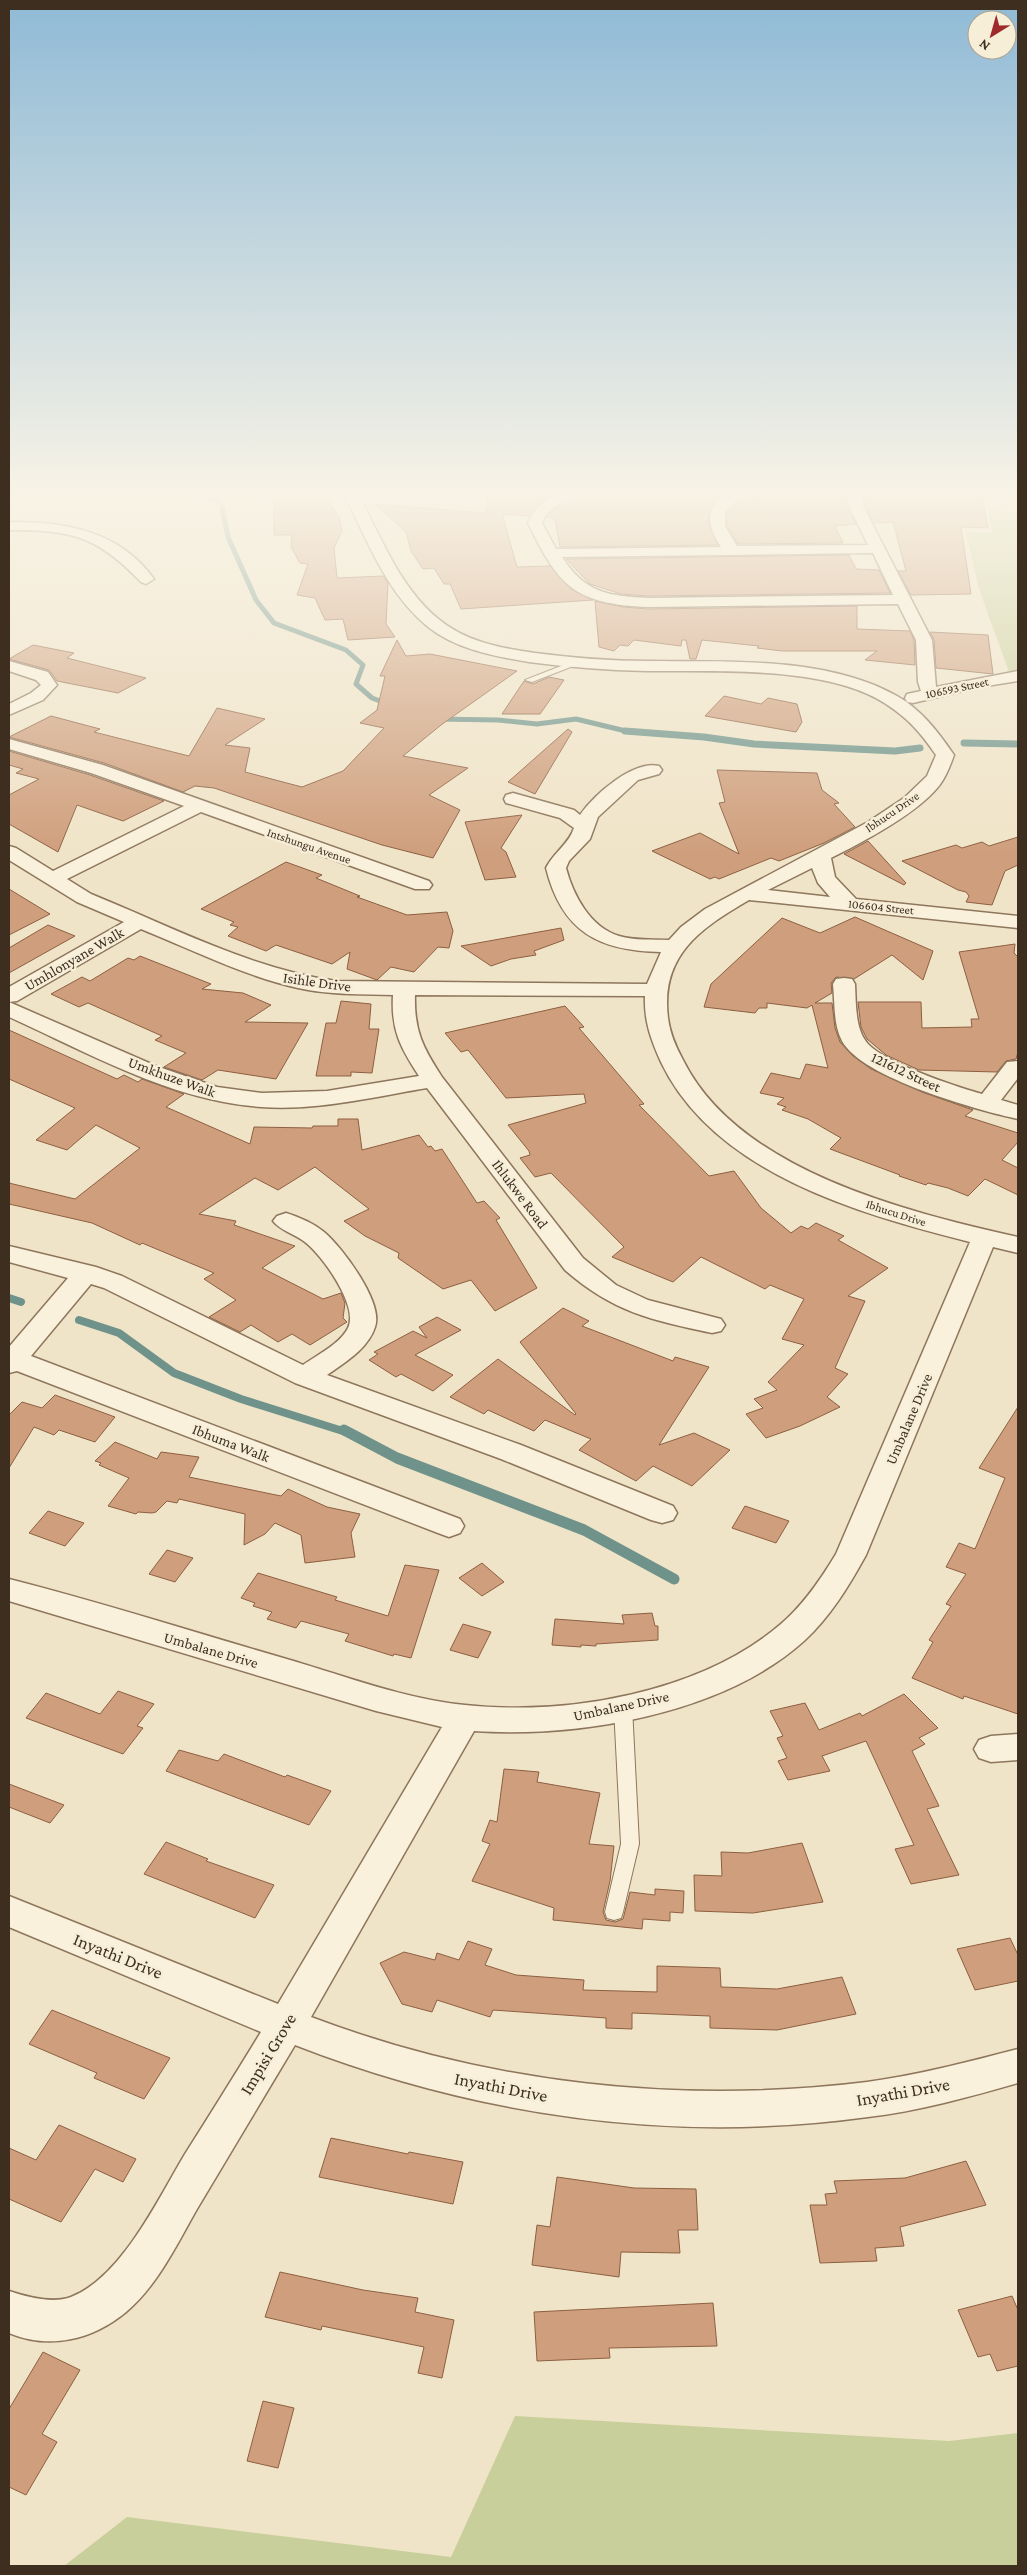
<svg xmlns="http://www.w3.org/2000/svg" width="1027" height="2575" font-family="'Crimson Pro',serif">
<rect width="100%" height="100%" fill="#f0e4c8"/>
<path fill="#c9cf9b" d="M989,510L1018,512V670L1009,672L979,589L966,532L992,533Z
M515,2416L949,2441L1018,2433V2566H64L127,2517L451,2557Z"/>
<g fill="none" stroke-linecap="round" stroke-linejoin="round">
<path stroke="#6f938a" stroke-width="5" d="M193,492L221,503L228,537L256,600L274,623L346,650L363,665L356,684L372,698L388,704
M436,719L498,720L537,724L576,719L630,732"/>
<path stroke="#6f938a" stroke-width="7" d="M625,731L704,737L754,744L895,751L920,748
M964,743L1018,744"/>
<path stroke="#6f938a" stroke-width="8" d="M9,1298L21,1302
M79,1320L119,1333L174,1373L241,1399L346,1432"/>
<path stroke="#6f938a" stroke-width="11" d="M344,1430L397,1458L584,1530L674,1579"/>
</g>
<path fill="#cf9f7d" stroke="#8d5f41" d="M285,492H322L339,517L342,531L334,548L337,578L383,576L388,583L386,624L395,637L348,640L343,619L325,620L315,598L297,595L308,564L300,563L291,547L292,535H274V496Z
M489,492H562L542,501L529,516L502,514L517,567L550,566L571,589L593,600L461,609L450,584H444L434,568L423,569L411,551L406,532L375,504L485,513Z
M591,492H736L722,496L715,502L710,511L708,522L718,545L560,547L555,519L547,517L556,508L587,497Z
M762,492H850L846,497L847,506L856,524L835,526L843,543L738,544L727,525V513L736,504L759,497Z
M868,492H988L983,501L988,528L961,527L971,594L911,595L898,571H906L893,522L874,523L865,505L864,498Z
M849,555L856,569L879,570L890,593L648,596L621,594L590,584L566,559Z
M595,601L623,607L648,609L857,606V629L910,631L914,640L915,665L865,660L877,651H782L757,648L759,646L702,640L696,659H690L686,640H682L681,646L634,640L628,646L620,645L614,651L599,647Z
M930,632L988,635L993,674L936,668L934,640Z
M397,640L406,656L430,654L517,671L441,725L403,756L468,768L429,795L460,810L433,858L382,845L214,788L195,786L183,792L104,763L9,737L51,716L100,729L94,732L189,756L217,708L265,719L225,745L250,748L245,772L302,787L343,771L384,728L360,723L377,710L385,676H380Z
M33,645L74,653L67,658L146,678L118,693L57,681L49,670L9,659Z
M549,677L564,680L540,714H502L524,681L533,684Z
M724,696L761,704L768,698L797,704L802,722L796,732L705,716Z
M568,729L572,732L535,794L508,782Z
M9,751L90,775L164,801L123,821L77,805L58,852L9,824V795L39,779L16,773L23,769L9,765Z
M717,770L817,773L822,790L839,803L834,804L855,827L824,843L779,861L771,858L719,879L715,877L710,879L652,851L700,833L739,854L719,803L725,802Z
M522,815L501,848L506,852L516,877L485,880L465,822Z
M1018,837V865L1005,871L992,905L966,902L969,896L966,892L958,890L902,861L956,845L962,848L982,842L989,846Z
M868,841L906,883L904,885L844,854Z
M286,862L322,875L316,878L360,896L357,897L407,915L447,912L453,931L449,948L438,947L414,972L391,967L377,980L347,969L350,952L332,964L276,945L266,951L228,936L238,927L230,925L234,922L201,909Z
M9,889L50,914L9,935Z
M855,917L933,951L923,980L892,955L854,979L836,977L831,983L832,993L815,1003H832L835,1028L840,1042L853,1056L871,1069L922,1092L973,1110L965,1116L1018,1133V1142L1002,1160L1018,1168V1195L985,1179L968,1196L948,1188L928,1183L926,1185L899,1176L900,1175L830,1149L841,1138L808,1119L782,1110L786,1107L777,1104L784,1098L760,1093L771,1073L800,1079L806,1064L828,1068L812,1005L807,1008L767,1003V1008H759L755,1013L704,1007L711,984L782,918L820,933Z
M48,925L75,936L9,973V948Z
M561,928L564,940L534,951L536,955L511,959L491,966L461,946Z
M1015,944L1014,953L1018,957V1052L1016,1059L1006,1061L997,1072L919,1070L886,1055L867,1039L861,1027L858,1002H921L922,1028L972,1027L971,1019H979L959,952Z
M140,956L211,984L202,989L243,993L271,1005L245,1022L308,1023L276,1079L218,1070L202,1080L164,1067L186,1053L155,1040L162,1036L88,1003L79,1007L51,994L82,977L90,981L128,958L134,960Z
M341,1001L371,1004L369,1029H379L372,1073L351,1072V1076H316L326,1023H336Z
M565,1006L584,1027L579,1028L644,1104L639,1105L709,1176L734,1171L761,1208L791,1233L801,1226L808,1229L816,1223L844,1236L838,1240L888,1268L848,1296L865,1301L835,1368L848,1374L827,1397L840,1407L800,1426L766,1438L746,1414L763,1408L754,1399L777,1390L768,1382L804,1345L782,1339L804,1299L770,1285L765,1289L701,1257L673,1282L612,1257L624,1247L551,1173L535,1177L520,1158L530,1155L529,1151L508,1125L586,1103L584,1094L506,1098L468,1050L461,1052L445,1033Z
M9,1030L117,1079L124,1075L138,1082L142,1079L184,1094L166,1107L250,1144L254,1127L312,1128L313,1126H338V1119H358L362,1150L419,1135L428,1147L431,1146L435,1151L442,1149L477,1203L484,1201L500,1218L496,1220L537,1288L495,1311L471,1280L443,1289L398,1258L399,1253L365,1236L344,1221L369,1209L315,1167L278,1190L255,1178L199,1214L236,1221L234,1225L295,1246L262,1268L323,1299L341,1293L345,1303L343,1318L347,1322L310,1345L292,1334L278,1342L251,1325L240,1332L209,1317L236,1300L204,1279L214,1273L142,1243L140,1245L92,1223L9,1204V1183L75,1199L140,1148L96,1125L67,1150L36,1140L75,1108L9,1079Z
M563,1308L589,1321L582,1326L673,1361L675,1357L709,1367L659,1445L694,1433L730,1450L692,1486L653,1466L636,1481L579,1450L591,1439L545,1420L534,1431L488,1410L484,1414L450,1397L498,1359L575,1415L576,1414L520,1342Z
M437,1317L461,1330L415,1355L453,1375L433,1391L401,1374L396,1377L369,1360L378,1354L374,1352L413,1331L427,1338L419,1327Z
M55,1395L115,1417L95,1442L59,1430L54,1435L34,1427L9,1468V1415L22,1402L42,1408Z
M1018,1407V1714L964,1696L963,1699L912,1678L933,1642L929,1640L951,1606L946,1604L966,1574L946,1567L959,1543L975,1549L1005,1478L979,1468Z
M115,1442L157,1459L161,1452L199,1457L189,1477L281,1496L288,1489L327,1507L360,1514L351,1533L355,1557L305,1563L301,1535L275,1523L265,1534L244,1545L245,1514L179,1499L177,1503L167,1501L156,1512L152,1513L138,1512L136,1514L108,1506L129,1478L99,1465L101,1463L95,1461Z
M745,1506L789,1521L776,1543L732,1528Z
M48,1511L84,1523L65,1546L29,1533Z
M167,1550L193,1558L175,1582L149,1574Z
M482,1563L504,1582L482,1596L459,1578Z
M405,1565L439,1570L411,1658L394,1654L393,1656L345,1641L349,1634L301,1621L296,1628L267,1619L272,1612L253,1606L255,1603L241,1598L258,1573L337,1597L335,1600L388,1616Z
M652,1613L655,1626H658V1640L596,1644V1646L581,1645V1647L552,1645L555,1619L624,1624L622,1615Z
M463,1624L491,1632L478,1658L450,1650Z
M118,1691L154,1704L137,1726L143,1728L123,1754L26,1718L46,1693L100,1714Z
M904,1694L938,1728L919,1738L925,1744L912,1751L939,1806L927,1809L959,1875L911,1884L895,1849L914,1845L866,1741L822,1756L830,1771L788,1780L778,1761L787,1758L777,1738L783,1736L770,1711L805,1703L819,1730L860,1713L862,1716Z
M179,1750L218,1761L224,1754L285,1777L287,1775L331,1791L309,1825L166,1771Z
M504,1769L539,1772L537,1782L600,1793L589,1844L614,1846L610,1881L603,1912L606,1920L615,1922L623,1919L630,1892L655,1895V1889L684,1891L683,1913L670,1912V1921L643,1919L642,1929L553,1920L554,1908L472,1881L490,1844L482,1841L490,1820L497,1822Z
M9,1784L64,1805L50,1823L9,1807Z
M166,1842L208,1859L206,1861L274,1885L255,1918L144,1874Z
M802,1843L823,1902L753,1913L695,1911L694,1875L722,1876L721,1852L748,1853Z
M1010,1938L1018,1955V1981L975,1990L957,1949Z
M468,1941L492,1949L485,1965L516,1975L584,1980L583,1990L657,1992V1966L720,1968L721,1987L777,1989L842,1977L856,2014L777,2030L710,2028V2016L632,2013V2029L606,2028V2018L493,2010L490,2017L437,2000L432,2012L402,2004L380,1963L404,1952L435,1960L437,1953L459,1960Z
M52,2010L170,2058L144,2099L94,2078L97,2073L29,2044Z
M59,2125L136,2159L123,2182L95,2169L61,2222L9,2199V2148L36,2160Z
M331,2138L408,2154L409,2152L463,2162L453,2204L319,2177Z
M966,2161L986,2205L900,2227L904,2246L875,2248L877,2261L820,2263L810,2205H827L825,2194L837,2193L834,2181L905,2178Z
M557,2177L634,2188L696,2189L698,2230H678L680,2253L621,2252L619,2277L532,2265L537,2225L550,2227Z
M280,2272L363,2290L418,2298L415,2312L454,2320L442,2378L418,2373L424,2347L322,2326L321,2330L265,2317Z
M1012,2296L1018,2310V2366L997,2371L990,2354L978,2357L958,2310Z
M713,2303L717,2346L609,2348L610,2358L537,2361L534,2312Z
M43,2352L80,2370L42,2434L57,2442L26,2495L9,2487V2409Z
M263,2401L294,2408L278,2468L247,2461Z"/>
<g fill="none" stroke-linecap="round" stroke-linejoin="round">
<defs>
<path id="lane" d="M574,661L581,663L532,682L525,680Z
M623,1700L629,1702L632,1707L639,1844L623,1912L621,1918L614,1920L607,1918L605,1912L621,1844L614,1707L617,1702Z"/>
<path id="street" d="M343,492H357C381,536 398,585 437,618C465,642 501,648 535,653C573,658 611,661 648,661C727,662 826,656 897,696C922,710 938,732 954,755C951,763 948,772 943,780C925,810 863,842 831,858L835,877L856,899L1018,916V928L749,900C701,928 660,955 668,1018C670,1034 676,1047 683,1060C738,1171 907,1212 1018,1237V1253L993,1247L866,1555C849,1586 830,1617 804,1641C723,1714 579,1738 474,1731L311,2017C488,2084 679,2105 867,2082C918,2075 968,2062 1018,2049V2083C969,2097 919,2111 868,2117C672,2144 478,2116 295,2045C262,2100 230,2154 197,2209C177,2244 158,2285 126,2312C92,2340 50,2350 9,2333V2291C27,2297 53,2304 71,2297C122,2277 158,2199 185,2154C211,2113 236,2073 261,2032L9,1927V1896L278,2004L442,1727L376,1711L9,1601V1579C103,1603 197,1633 290,1660C348,1677 405,1699 465,1705C567,1716 701,1693 781,1624C804,1604 821,1579 836,1554L970,1242C859,1214 714,1173 661,1062C651,1040 644,1021 645,996L415,995C414,1031 423,1048 442,1077L583,1258L616,1285L648,1300L721,1319L725,1325L721,1331L712,1333C651,1320 613,1312 565,1270L427,1088C373,1097 317,1111 261,1107C172,1101 89,1053 9,1017V987L124,922L77,902L9,860V846L16,848L53,871L184,806L91,773L9,749V739L103,765L429,881L432,885L429,889H415L201,812L67,879L91,894C170,926 251,969 336,981L647,984L661,952C599,951 562,932 546,868C553,853 569,844 574,828L560,818L506,803L504,799L506,795L513,793L574,810L580,815C594,795 633,760 659,766L662,770L659,774L638,780L598,817L590,839L569,861L566,868C573,895 590,927 619,936C635,941 653,939 669,940L681,927L705,909L868,822L904,798L927,776L936,755C921,733 909,719 886,704C827,665 715,672 646,671C606,670 567,667 529,662C493,656 455,649 427,626C385,591 367,539 343,492ZM812,868L818,883L830,897L768,890ZM141,929C193,950 244,976 298,988C329,995 361,994 393,995C391,1030 400,1047 419,1076L327,1091L262,1093L217,1087L156,1066L9,1002L17,1001Z
M568,492H589L587,495C569,500 549,503 542,523L556,549L721,547C694,507 721,490 760,492L758,495L735,502L725,512V526L737,546L868,545L849,506L848,497L852,492H866L862,497L863,506L932,640L936,687L1018,671V681L980,687L913,703L907,702L905,698L907,694L921,691L918,682L916,640L898,604L648,607C575,604 559,587 528,523C535,504 549,497 568,492ZM873,553L893,595L648,598C608,596 585,593 562,557Z
M9,522C64,521 120,531 154,579L146,584L141,582C97,536 72,530 9,530Z
M9,661L48,672L57,685L43,700L9,715V704L31,693L41,685L36,680L9,671Z
M844,978L852,979L855,984C856,1002 855,1025 865,1040C877,1061 957,1087 982,1094L1007,1062L1018,1061V1078L1001,1100L1018,1105V1119C977,1110 862,1078 842,1041C833,1024 835,1002 833,984L836,979Z
M286,1213C299,1217 313,1223 324,1232C342,1247 384,1303 375,1327C368,1349 344,1363 327,1375L521,1445L673,1506L677,1513L673,1520L662,1523L651,1520L501,1459L295,1383L104,1288L91,1284L31,1356L460,1519L464,1526L460,1533L449,1537L438,1533L17,1371L9,1373V1347L68,1278L9,1262V1246L96,1267L122,1276L303,1365C317,1355 340,1344 348,1328C359,1306 322,1255 305,1242C295,1234 281,1231 273,1221L277,1216Z
M1018,1734V1760L991,1762L979,1758L974,1749L979,1740L991,1736Z"/>
</defs>
<use href="#lane" stroke="#8d765c" stroke-width="2"/>
<use href="#street" stroke="#8d765c" stroke-width="3"/>
<use href="#lane" fill="#faf1dc" fill-rule="evenodd"/>
<use href="#street" fill="#faf1dc" fill-rule="evenodd"/>
</g>
<linearGradient id="sky" x2="0" y2="1"><stop stop-color="#8fbad6"/><stop offset="0.58" stop-color="#f8f3e6"/><stop offset="1" stop-color="#f8f3e6" stop-opacity="0"/></linearGradient>
<rect width="1027" height="852" fill="url(#sky)"/>
<g text-anchor="middle" dominant-baseline="central" stroke-width="5" stroke-linejoin="round" paint-order="stroke">
<g font-size="12" fill="#3d2e20" stroke="#f7eed8">
<text transform="translate(957 688) rotate(-12)">106593 Street</text>
<text transform="translate(892 812) rotate(-34)">Ibhucu Drive</text>
<text transform="translate(309 846) rotate(19)">Intshungu Avenue</text>
<text transform="translate(881 907) rotate(6)">106604 Street</text>
<text transform="translate(896 1213) rotate(18)">Ibhucu Drive</text>
</g>
<g font-size="15" fill="#3d2e20" stroke="#f7eed8">
<text transform="translate(74 959) rotate(-30)">Umhlonyane Walk</text>
<text transform="translate(317 982) rotate(8)">Isihle Drive</text>
<text transform="translate(906 1072) rotate(25)">121612 Street</text>
<text transform="translate(172 1077) rotate(20)">Umkhuze Walk</text>
<text transform="translate(520 1194) rotate(53)">Ihlukwe Road</text>
<text transform="translate(909 1419) rotate(-67)">Umbalane Drive</text>
<text transform="translate(231 1443) rotate(21)">Ibhuma Walk</text>
<text transform="translate(211 1650) rotate(16)">Umbalane Drive</text>
<text transform="translate(621 1706) rotate(-12)">Umbalane Drive</text>
</g>
<g font-size="18" fill="#3d2e20" stroke="#f7eed8">
<text transform="translate(118 1956) rotate(22)">Inyathi Drive</text>
<text transform="translate(268 2054) rotate(-59)">Impisi Grove</text>
<text transform="translate(501 2087) rotate(11)">Inyathi Drive</text>
<text transform="translate(903 2092) rotate(-10)">Inyathi Drive</text>
</g>
</g>
<rect width="1027" height="2575" fill="none" stroke="#3d2e20" stroke-width="20"/>
<g transform="translate(992 35) rotate(217)"><circle r="24" fill="#f7eed8" stroke="#ada18e"/>
<path d="M0-4L9 19L0 12L-9 19Z" fill="#9e2a2b"/>
<text y="-8" font-size="14" font-weight="bold" text-anchor="middle" fill="#3d2e20">N</text>
</g>
</svg>
